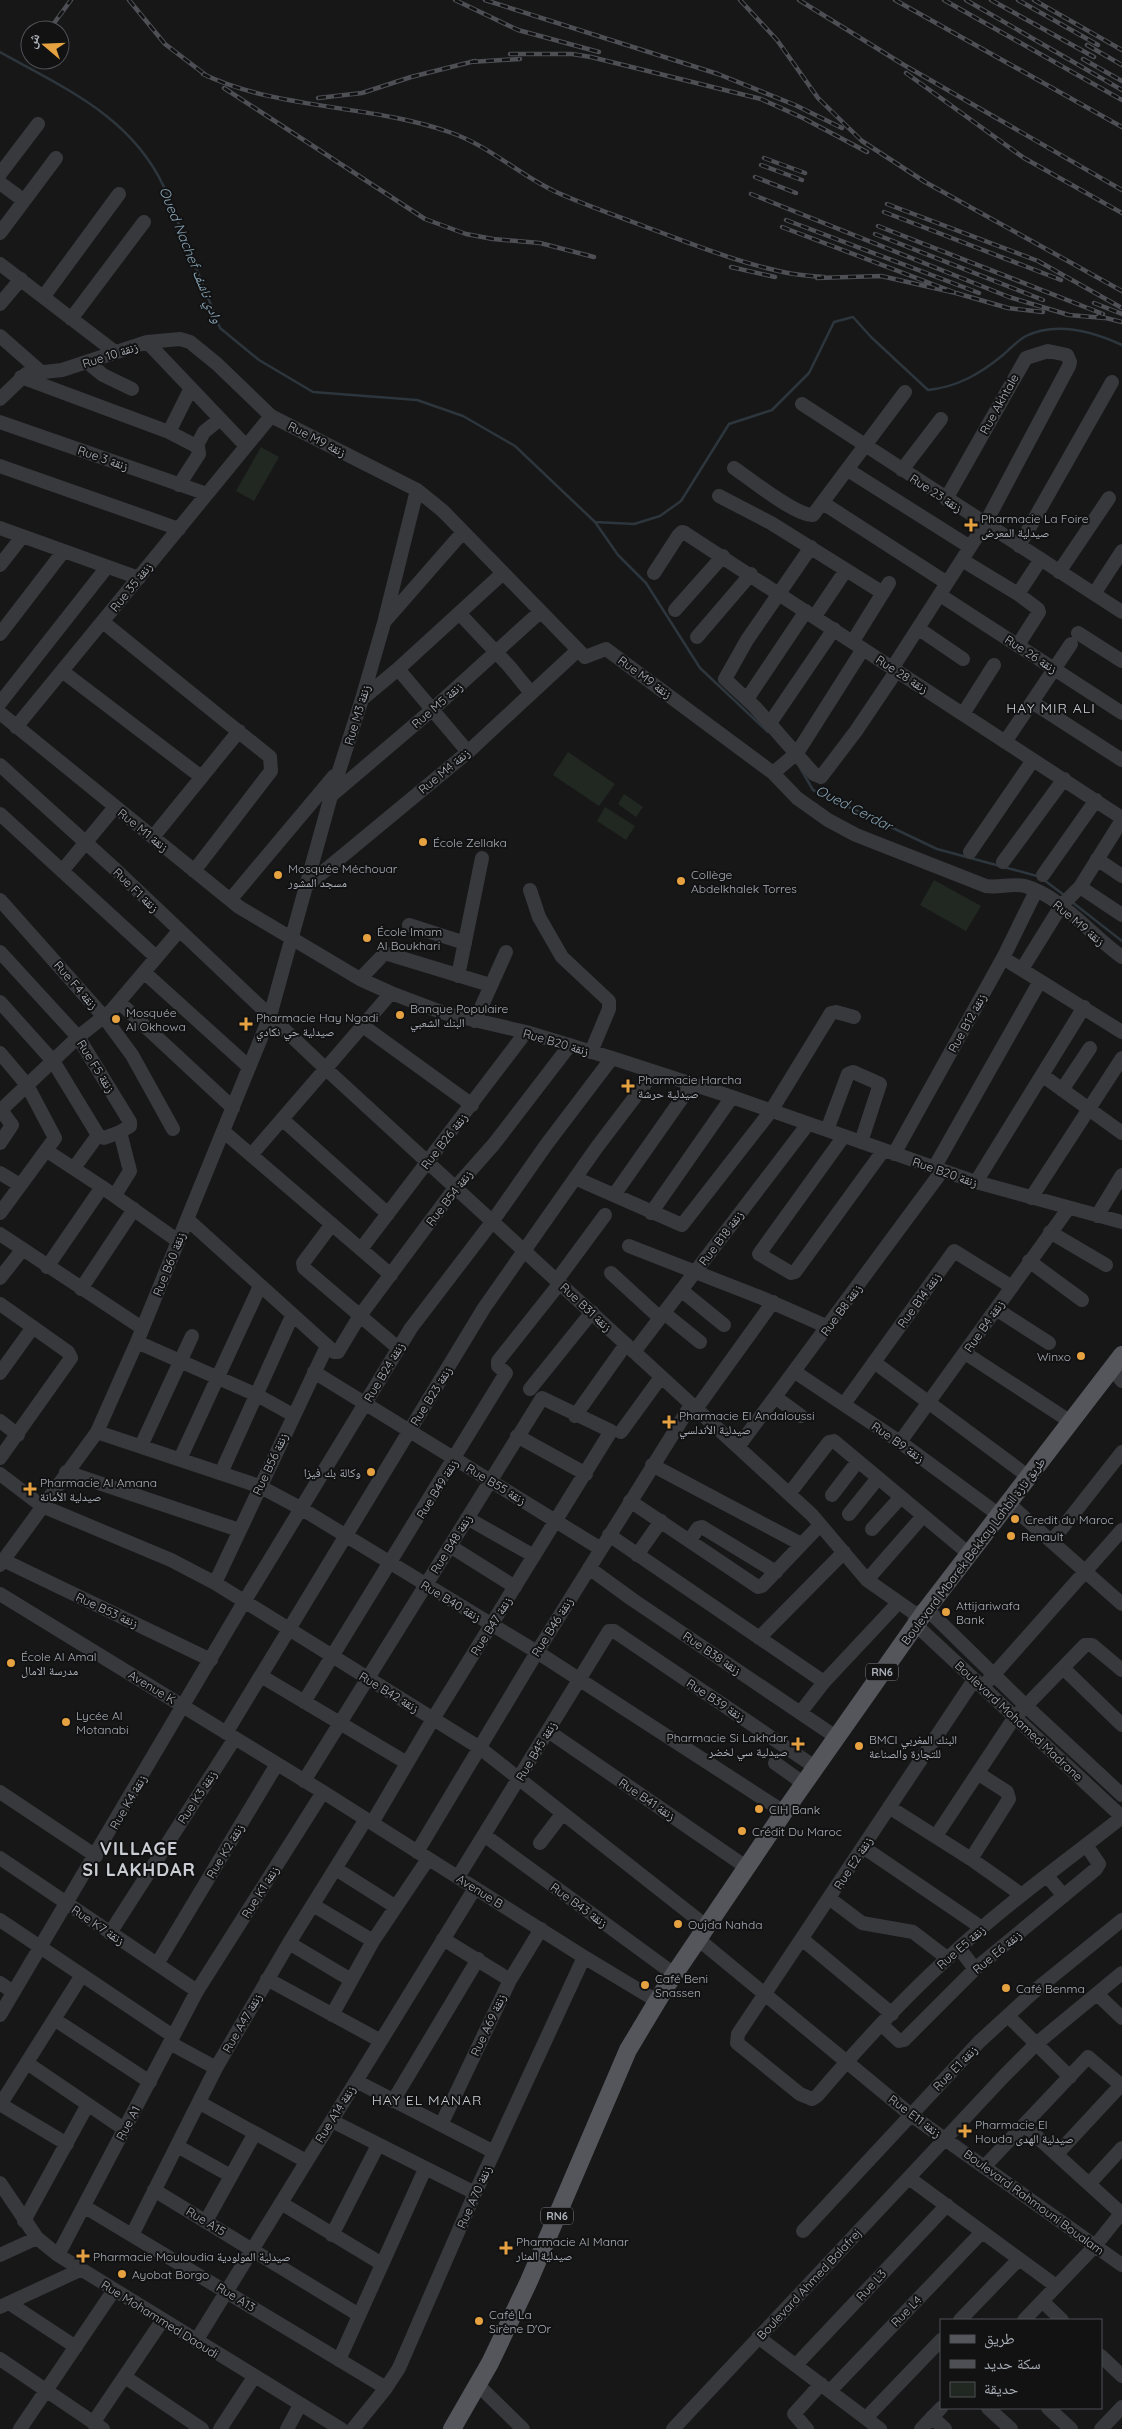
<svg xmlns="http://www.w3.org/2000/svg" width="1122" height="2429" font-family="Quicksand,'Noto Naskh Arabic',sans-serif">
<rect width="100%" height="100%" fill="#171718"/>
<path fill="#212821" d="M261,447L279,457L254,501L236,491Z
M568,752L615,784L599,806L553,775Z
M624,794L643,807L636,817L618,804Z
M605,807L635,826L626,840L597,821Z
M934,880L981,906L966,931L920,905Z"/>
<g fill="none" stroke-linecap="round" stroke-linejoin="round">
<path stroke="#2d363c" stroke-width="2.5" d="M0,52C64,88 131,116 164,187L220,328L259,360L313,392L417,400L463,416L515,446L595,522L634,524L660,516L681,501L729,424L772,410L809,373L834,322L853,317L871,337L928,390C957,387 980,374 1003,355C1010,349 1018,340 1026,336C1057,321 1094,332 1122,345
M595,522L618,555L646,583L700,668L768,732
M799,766L813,790L937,849L1037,876
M1044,880L1064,895
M1072,902L1122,941"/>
<path stroke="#38393d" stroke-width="14" d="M0,174L38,124
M0,183L23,200
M0,233L56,158
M0,264L115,352
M44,296L119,194
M0,304L21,279
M71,319L144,222
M0,336L41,372
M147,342L180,339L190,342L217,364L271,416L417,490L443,511L585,657L606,649L773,773L797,798L828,820L856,835L986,886C999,888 1012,883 1025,886C1061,896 1092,936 1122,957
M87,362L103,375L132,389
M21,377L169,432L198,447L199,454L179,485
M0,399L26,374L62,370L147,342L246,446
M802,404L1122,612
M0,422L207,494
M169,432L191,388
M196,447L204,432L220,419
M0,466L179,529
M734,468C750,479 796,516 813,515L905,392
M848,470L970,547
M902,470L941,419
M719,496L771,523L883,593
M823,503L947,583
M0,528L139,578
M1019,546L1112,382
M811,547L747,640L725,679L755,707L814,774L821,777L856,731L897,670
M962,560L1018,594L1038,609L1039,612L1018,645
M0,565L22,537
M1059,572L1109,498
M654,573L678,536L682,532L685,533L1122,818
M1018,594L1041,559
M1094,594L1122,551
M940,595L1122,713
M675,610L723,556
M459,613L509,666L531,693
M815,616L846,570
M386,620L463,532
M103,622L270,757L271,771L194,871
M919,629L963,659
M1078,633L1122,661
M0,634L63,552
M697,637L751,574
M853,641L889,583
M893,667L985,524L1069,366L1070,362L1067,355L1048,351L1026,358L946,499
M398,669L468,752
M62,671L200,776
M362,699L398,669L503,573
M747,699L806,611
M1032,702L1122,760
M0,703L107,567
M0,713L239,907L360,979L391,993L444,1013L526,1032L612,1058L732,1097L976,1182L1122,1222
M963,714L994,665
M770,723L834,629
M16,727L271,416
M1005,742L1071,644
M0,765L115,869L326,1069L812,1515L867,1580L914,1613L916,1625L1122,1817
M773,773L797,753L863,649
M332,795L433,709L540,612
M0,814L156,957
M153,837L239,731
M970,852L1033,760
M1097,859L1122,876
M1003,862L1064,779
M62,871L115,807
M1043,875L1096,800
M305,887L468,752L578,650
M1080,887L1122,915
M530,890L539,917L562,957L609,1001V1009L591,1052
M0,900L104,1017L132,1055L173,1129
M230,900L334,776
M409,925L465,943
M0,952L78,1037L130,1122V1126L120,1132L130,1171L115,1195
M1003,958L1122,1032
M1022,969L1061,906L1080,887L1122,820
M145,973L249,1067
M458,976L482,858
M360,979L383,955L388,954L490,985
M0,1002L53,1061L98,1135L104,1138L120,1132
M119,1002L233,1108
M475,1021L506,952
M363,1026L472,1105
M0,1053L27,1085L55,1138L0,1213
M1042,1075L1122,1133
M1062,1090L1090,1048
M0,1109L12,1125L0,1143
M1,1110L78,1037L111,1011L178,932
M282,1119L388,1214
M827,1130L848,1074L853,1072L880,1084L861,1142
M223,1131L391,1275
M844,1136L759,1254L791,1273L795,1272L883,1151
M47,1151L102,1187L178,1241
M252,1154L391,993
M894,1154L1003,958L1036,891
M74,1168L98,1135
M934,1168L1040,981
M0,1173L20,1185
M575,1178L682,1225L771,1111L831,1013L836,1012L854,1017
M976,1182L1084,1007
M614,1195L692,1084
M1031,1198L1122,1058
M651,1213L732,1097
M1097,1216L1122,1175
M187,1219L334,1352H338L359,1317L455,1188L494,1144L570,1045
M332,1224L303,1263L304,1268L398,1348
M1050,1232L1106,1265
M0,1234L142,1328
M629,1246L762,1298L828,1327
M361,1249L526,1032
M1029,1261L1082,1300
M47,1267L102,1187
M611,1273L660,1318
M0,1278L22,1250
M557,1280L605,1215
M81,1289L134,1209
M681,1290L724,1325
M0,1304L68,1352L71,1358L0,1458
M996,1309L1049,1343
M664,1313L700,1342
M137,1342L257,1395L293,1415
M634,1352L808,1124
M965,1353L1071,1422
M874,1362L1029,1477
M1111,1368L1122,1381
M314,1372L601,1549
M795,1372L900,1442L999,1515
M0,1373L33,1327
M530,1389L592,1312
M775,1397L801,1416
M844,1404L954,1251L1012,1287
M696,1409L773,1302
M575,1416L626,1344
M0,1421L18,1435
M97,1432L259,1486L302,1509L537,1652L784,1812
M621,1432L661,1377
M517,1436L586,1474
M900,1442L1068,1209
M141,1446L192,1336
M738,1447L942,1171
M180,1459L260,1286
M652,1465L801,1544
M66,1472L239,1530
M221,1473L292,1316
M0,1474L42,1506L171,1560L215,1583L480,1748L706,1926
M789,1494L829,1442L834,1441L968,1553
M832,1495L858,1461
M630,1501L758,1587L762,1586L820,1525
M1009,1504L1122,1604
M849,1514L878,1478
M467,1518L534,1556
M872,1529L901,1497
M609,1535L824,1682
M690,1540L698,1528L702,1527L776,1572
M1052,1541L1122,1452
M450,1546L515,1587
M637,1555L661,1521
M3,1560L211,1660
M0,1565L97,1432L137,1342L270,1016L331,796L362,699L384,623L417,490
M589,1568L633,1600L836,1737
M867,1580L923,1516
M215,1583L327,1346
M0,1594L323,1792L584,1957L657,2001
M917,1613L926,1610L935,1617L1026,1706L1122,1795
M759,1638L844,1552
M1063,1668L1122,1725
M261,1676L407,1763
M974,1680L738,2034L737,2043L800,2094L812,2099L817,2096C858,2048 901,2000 948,1958C1002,1907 1064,1863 1122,1817
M988,1681L1122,1530
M304,1702L506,1373L498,1366V1361L560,1283
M800,1713L824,1682L898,1603
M548,1731L746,1867
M226,1733L484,1308L597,1147L654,1072
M775,1763L803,1783
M304,1781L542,1398L611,1431L433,1719L372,1823
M0,1792L96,1856
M889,1807L971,1859L1022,1895
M484,1835L674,1974
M936,1836L1014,1718L1085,1645H1092L1122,1670
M540,1843L562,1814
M863,1847L982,1928
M417,1852L537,1652L691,1405
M0,1858L197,1991
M971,1859L1009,1799L1007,1792L979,1774
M336,1869L396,1907
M1047,1876L1064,1896
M458,1877L609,1631H614L815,1767
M829,1898L862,1923L913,1932L947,1958
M313,1905L373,1941
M0,1920L173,2036
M110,1933L235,1738
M443,1939L510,1980
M698,1939L911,2115L1122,2265
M802,1939L892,2014
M289,1943L351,1980
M959,1948L975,1969
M157,1964L277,1764
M267,1979L381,2041
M0,1983L13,1992
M1097,1994L1122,2018
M0,2015L244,1602L411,1328L492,1222L546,1145L612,1058
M332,2015L373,1941L428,1859
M1008,2016L1070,2077
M54,2019L150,2082
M882,2025L899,2041L904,2040L975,1969L1096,1869L1099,1864L1086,1845
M170,2043L216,2068
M27,2063L124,2129
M356,2081L494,2152
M393,2101L478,1959
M200,2103L306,2161
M0,2104L67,2144
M0,2105L82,1975
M332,2121L475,2193
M441,2125L510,1980L541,1929
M1024,2125L1121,2213
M177,2146L231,2176
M1057,2154L1121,2085
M985,2166L1088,2057L1122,2086
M909,2178L1056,2286
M0,2183L37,2238L58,2255L341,2429
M1089,2184L1122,2148
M154,2190L359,2315
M281,2203L382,2264
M85,2207L386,2388
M24,2221L87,2106
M206,2221L255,2133
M803,2231L979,2042L1038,1988L1122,1920
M132,2235L216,2068L289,1943L366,1819
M332,2235L378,2145
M0,2255L37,2238
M58,2255L197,1991L323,1792
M1042,2301L1062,2320
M9,2303L76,2347
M0,2307L80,2270
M960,2320L1019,2259
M1024,2320L1095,2246L1122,2212
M758,2337L880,2429
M196,2341L475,1888
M1101,2356L1122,2376
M0,2359L103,2429
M339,2360L425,2169
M796,2365L947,2205
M125,2377L202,2429
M478,2385L523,2429
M830,2391L982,2232
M988,2408L1011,2429
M1048,2408L1071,2429
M932,2417L945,2429
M866,2418L941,2340
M93,2423L162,2321
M20,2429L114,2290
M220,2429L254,2377
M287,2429L300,2405
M353,2429L386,2388L399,2368L475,2193L584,1957
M673,2429L1005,2075L1036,2044L1122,1973
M807,2429L794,2414L821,2384
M921,2429L941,2408
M1101,2429L1122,2407"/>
<path stroke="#54565c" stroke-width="18" d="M452,2429L490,2363L529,2281L628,2050L667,1985L784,1812L926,1610L1122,1355"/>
<defs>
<path id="rail" d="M129,0L165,44L207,76
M455,0L518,30L599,52
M485,0L718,74L795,105L842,128
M740,0L777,40L818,98L862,141L925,182L1122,291
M799,0L904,65L1122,190
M895,0L1122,127
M944,0L1122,100
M966,0L1122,90
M991,0L1094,57
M1018,0L1098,45
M1034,0L1122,50
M49,30L71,0
M1087,45L1122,65
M510,54H572L591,57L761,99L803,118L867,152
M28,59L30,57
M1083,59L1122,81
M470,62L520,59
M906,73L1024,158L1122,213
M203,74C278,110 369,104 449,132C488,145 518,174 554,191C584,205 615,215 646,227C690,243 736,262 783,272C796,275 810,276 824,277
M224,88L425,219L466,234L493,239L540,243L594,257
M318,98L362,93L411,77L475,61
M764,158L805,173
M761,165L802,180
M755,177L796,193
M751,194L1009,297L1069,315L1104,318
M887,204L1038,261L1122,308
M884,212L1061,280
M786,220L979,293
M878,226L1103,314
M782,227L956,293L881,276L817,278
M875,234L1043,300
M731,267L775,277
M956,293L1008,308L1043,312
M1094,303L1122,314
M1098,316L1122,322"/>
</defs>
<use href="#rail" stroke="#4d4f54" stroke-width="4.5"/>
<use href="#rail" stroke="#121213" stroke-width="2.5" stroke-dasharray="8" stroke-linecap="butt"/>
</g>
<g fill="#e6a241" stroke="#121213" stroke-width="2">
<path d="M968.5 517.5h5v5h5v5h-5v5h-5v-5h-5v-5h5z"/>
<circle cx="423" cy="842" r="5"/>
<circle cx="278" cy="875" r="5"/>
<circle cx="681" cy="881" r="5"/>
<circle cx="367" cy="938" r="5"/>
<circle cx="400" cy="1015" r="5"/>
<circle cx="116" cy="1019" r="5"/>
<path d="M243.5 1016.5h5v5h5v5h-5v5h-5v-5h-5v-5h5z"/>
<path d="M625.5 1078.5h5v5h5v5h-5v5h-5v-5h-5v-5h5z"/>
<circle cx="1081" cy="1356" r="5"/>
<path d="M666.5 1414.5h5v5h5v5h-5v5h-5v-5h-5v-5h5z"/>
<circle cx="371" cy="1472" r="5"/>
<path d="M27.5 1481.5h5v5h5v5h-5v5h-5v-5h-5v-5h5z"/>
<circle cx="1015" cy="1519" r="5"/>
<circle cx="1011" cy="1536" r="5"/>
<circle cx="946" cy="1612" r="5"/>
<circle cx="11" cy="1663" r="5"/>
<circle cx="66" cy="1722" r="5"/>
<path d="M795.5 1736.5h5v5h5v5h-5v5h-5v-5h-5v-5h5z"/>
<circle cx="859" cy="1746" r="5"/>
<circle cx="759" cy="1809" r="5"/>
<circle cx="742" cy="1831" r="5"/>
<circle cx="678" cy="1924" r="5"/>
<circle cx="645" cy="1985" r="5"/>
<circle cx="1006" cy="1988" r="5"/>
<path d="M962.5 2123.5h5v5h5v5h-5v5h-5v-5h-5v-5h5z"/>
<path d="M503.5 2240.5h5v5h5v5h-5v5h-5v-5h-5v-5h5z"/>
<path d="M80.5 2248.5h5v5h5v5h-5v5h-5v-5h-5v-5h5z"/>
<circle cx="122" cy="2274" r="5"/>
<circle cx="479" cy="2321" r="5"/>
</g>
<g text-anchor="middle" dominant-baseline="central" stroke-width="4" stroke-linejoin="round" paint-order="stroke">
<g fill="#121213" stroke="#7c8086" stroke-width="1">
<rect x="866" y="1663.5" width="32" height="17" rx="4"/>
<rect x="541" y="2207.5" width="32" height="17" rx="4"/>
</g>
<g font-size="11" font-weight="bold" fill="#aaafb8">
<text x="882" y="1672">RN6</text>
<text x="557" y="2216">RN6</text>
</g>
<g font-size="12" fill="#aaafb8" stroke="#121213">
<text transform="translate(110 355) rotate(-18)">Rue 10 زنقة</text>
<text transform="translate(999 404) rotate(-61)">Rue Akhtale</text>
<text transform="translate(317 439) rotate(27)">Rue M9 زنقة</text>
<text transform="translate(103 458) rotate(19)">Rue 3 زنقة</text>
<text transform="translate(936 493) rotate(33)">Rue 23 زنقة</text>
<text transform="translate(131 587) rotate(-51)">Rue 35 زنقة</text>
<text transform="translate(1031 654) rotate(33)">Rue 26 زنقة</text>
<text transform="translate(902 674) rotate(33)">Rue 28 زنقة</text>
<text transform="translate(645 677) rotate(36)">Rue M9 زنقة</text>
<text transform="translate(437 705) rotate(-41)">Rue M5 زنقة</text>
<text transform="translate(357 715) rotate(-73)">Rue M3 زنقة</text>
<text transform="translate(444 771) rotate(-40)">Rue M4 زنقة</text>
<text transform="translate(143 830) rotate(39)">Rue M1 زنقة</text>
<text transform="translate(136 890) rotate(44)">Rue F1 زنقة</text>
<text transform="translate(1079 923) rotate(40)">Rue M9 زنقة</text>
<text transform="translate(76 985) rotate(49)">Rue F4 زنقة</text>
<text transform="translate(967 1023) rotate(-61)">Rue B12 زنقة</text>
<text transform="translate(556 1042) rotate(16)">Rue B20 زنقة</text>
<text transform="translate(96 1066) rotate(58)">Rue F5 زنقة</text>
<text transform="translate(444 1141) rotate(-52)">Rue B26 زنقة</text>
<text transform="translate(945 1172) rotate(19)">Rue B20 زنقة</text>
<text transform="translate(449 1198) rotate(-52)">Rue B54 زنقة</text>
<text transform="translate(721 1238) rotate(-53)">Rue B18 زنقة</text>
<text transform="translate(169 1264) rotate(-68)">Rue B60 زنقة</text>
<text transform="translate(919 1300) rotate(-54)">Rue B14 زنقة</text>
<text transform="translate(586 1307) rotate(43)">Rue B31 زنقة</text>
<text transform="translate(841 1310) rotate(-54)">Rue B8 زنقة</text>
<text transform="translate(984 1326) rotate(-55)">Rue B4 زنقة</text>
<text transform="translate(384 1372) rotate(-59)">Rue B24 زنقة</text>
<text transform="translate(431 1396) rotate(-58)">Rue B23 زنقة</text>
<text transform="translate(898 1442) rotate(35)">Rue B9 زنقة</text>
<text transform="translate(270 1464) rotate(-65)">Rue B56 زنقة</text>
<text transform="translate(496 1484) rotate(31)">Rue B55 زنقة</text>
<text transform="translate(437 1489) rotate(-58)">Rue B49 زنقة</text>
<text transform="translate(451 1544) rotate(-58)">Rue B48 زنقة</text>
<text transform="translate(973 1551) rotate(-53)">Boulevard Mbarek Bekkay Lahbil طريق تازة</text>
<text transform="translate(451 1601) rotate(31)">Rue B40 زنقة</text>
<text transform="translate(107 1610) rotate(25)">Rue B53 زنقة</text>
<text transform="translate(491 1626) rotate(-58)">Rue B47 زنقة</text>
<text transform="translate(552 1627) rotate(-58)">Rue B46 زنقة</text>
<text transform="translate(712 1653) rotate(34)">Rue B38 زنقة</text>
<text transform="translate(152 1687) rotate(31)">Avenue K</text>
<text transform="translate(389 1692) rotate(31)">Rue B42 زنقة</text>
<text transform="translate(716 1700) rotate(33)">Rue B39 زنقة</text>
<text transform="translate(1019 1721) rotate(43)">Boulevard Mohamed Madrane</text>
<text transform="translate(536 1751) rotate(-59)">Rue B45 زنقة</text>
<text transform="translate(197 1797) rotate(-57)">Rue K3 زنقة</text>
<text transform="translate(647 1799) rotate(34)">Rue B41 زنقة</text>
<text transform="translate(128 1802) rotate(-60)">Rue K4 زنقة</text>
<text transform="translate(225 1851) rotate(-59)">Rue K2 زنقة</text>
<text transform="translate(853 1863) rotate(-57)">Rue E2 زنقة</text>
<text transform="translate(480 1891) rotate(32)">Avenue B</text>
<text transform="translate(260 1892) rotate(-58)">Rue K1 زنقة</text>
<text transform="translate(579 1905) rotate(36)">Rue B43 زنقة</text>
<text transform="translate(98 1925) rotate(34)">Rue K7 زنقة</text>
<text transform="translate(961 1947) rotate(-41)">Rue E5 زنقة</text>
<text transform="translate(997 1952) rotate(-40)">Rue E6 زنقة</text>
<text transform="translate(242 2023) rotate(-60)">Rue A47 زنقة</text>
<text transform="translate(488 2025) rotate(-65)">Rue A69 زنقة</text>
<text transform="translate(955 2068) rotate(-46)">Rue E1 زنقة</text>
<text transform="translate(335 2114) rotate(-58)">Rue A14 زنقة</text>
<text transform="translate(915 2116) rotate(37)">Rue E11 زنقة</text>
<text transform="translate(128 2123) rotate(-62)">Rue A1</text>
<text transform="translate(474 2197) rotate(-66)">Rue A70 زنقة</text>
<text transform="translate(1034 2202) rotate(36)">Boulevard Rahmouni Boualam</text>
<text transform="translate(206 2221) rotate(31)">Rue A15</text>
<text transform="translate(809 2284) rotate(-47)">Boulevard Ahmed Balafrej</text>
<text transform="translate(871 2285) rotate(-47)">Rue L3</text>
<text transform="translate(236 2297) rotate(31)">Rue A13</text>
<text transform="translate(906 2311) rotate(-46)">Rue L4</text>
<text transform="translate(160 2319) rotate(32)">Rue Mohammed Daoudi</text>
</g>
<g font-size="12" fill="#aaafb8" stroke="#121213" text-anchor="start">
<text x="981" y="518">Pharmacie La Foire<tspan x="981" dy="14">صيدلية المعرض</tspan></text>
<text x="433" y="842">École Zellaka</text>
<text x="288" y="868">Mosquée Méchouar<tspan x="288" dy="14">مسجد المشور</tspan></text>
<text x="691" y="874">Collège<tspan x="691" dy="14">Abdelkhalek Torres</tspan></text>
<text x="377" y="931">École Imam<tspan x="377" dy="14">Al Boukhari</tspan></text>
<text x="410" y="1008">Banque Populaire<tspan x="410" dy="14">البنك الشعبي</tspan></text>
<text x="126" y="1012">Mosquée<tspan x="126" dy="14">Al Okhowa</tspan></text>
<text x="256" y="1017">Pharmacie Hay Ngadi<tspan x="256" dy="14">صيدلية حي نكادي</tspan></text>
<text x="638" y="1079">Pharmacie Harcha<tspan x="638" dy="14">صيدلية حرشة</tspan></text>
<text x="1071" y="1356" text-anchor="end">Winxo</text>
<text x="679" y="1415">Pharmacie El Andaloussi<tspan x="679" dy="14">صيدلية الأندلسي</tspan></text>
<text x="361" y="1472" text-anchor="end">وكالة بك فيزا</text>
<text x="40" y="1482">Pharmacie Al Amana<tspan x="40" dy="14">صيدلية الأمانة</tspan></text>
<text x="1025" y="1519">Credit du Maroc</text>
<text x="1021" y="1536">Renault</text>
<text x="956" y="1605">Attijariwafa<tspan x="956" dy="14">Bank</tspan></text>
<text x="21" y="1656">École Al Amal<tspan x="21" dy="14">مدرسة الامال</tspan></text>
<text x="76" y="1715">Lycée Al<tspan x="76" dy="14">Motanabi</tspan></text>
<text x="788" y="1737" text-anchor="end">Pharmacie Si Lakhdar<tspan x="788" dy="14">صيدلية سي لخضر</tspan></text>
<text x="869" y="1739">BMCI البنك المغربي<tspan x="869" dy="14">للتجارة والصناعة</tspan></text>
<text x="769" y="1809">CIH Bank</text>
<text x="752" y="1831">Crédit Du Maroc</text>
<text x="688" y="1924">Oujda Nahda</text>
<text x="655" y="1978">Café Beni<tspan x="655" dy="14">Snassen</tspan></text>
<text x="1016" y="1988">Café Benma</text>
<text x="975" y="2124">Pharmacie El<tspan x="975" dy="14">Houda صيدلية الهدى</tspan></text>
<text x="516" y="2241">Pharmacie Al Manar<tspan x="516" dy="14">صيدلية المنار</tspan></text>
<text x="93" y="2256">Pharmacie Mouloudia صيدلية المولودية</text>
<text x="132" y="2274">Ayobat Borgo</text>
<text x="489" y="2314">Café La<tspan x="489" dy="14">Sirène D'Or</tspan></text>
</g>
<g font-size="14" font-style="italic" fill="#839fb0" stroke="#121213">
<text transform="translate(191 255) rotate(68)">Oued Nachef وادي ناشف</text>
<text transform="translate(854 808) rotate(27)">Oued Cerdar</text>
</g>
<g font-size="14" letter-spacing="1" fill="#caced4" stroke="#121213">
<text x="1051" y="708">HAY MIR ALI</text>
<text x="427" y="2100">HAY EL MANAR</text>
</g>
<g font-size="18" font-weight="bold" letter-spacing="1" fill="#caced4" stroke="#121213">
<text x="139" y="1848">VILLAGE<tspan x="139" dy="21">SI LAKHDAR</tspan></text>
</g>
</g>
<rect x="940" y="2319" width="162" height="90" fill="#121213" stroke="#4f5155"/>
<rect x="950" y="2335" width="25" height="8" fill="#54565c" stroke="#4f5155"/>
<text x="984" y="2344" font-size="15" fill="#aaafb8">طريق</text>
<rect x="950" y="2360" width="25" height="8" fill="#4d4f54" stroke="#4f5155"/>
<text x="984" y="2369" font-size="15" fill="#aaafb8">سكة حديد</text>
<rect x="950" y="2382" width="25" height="15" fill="#212821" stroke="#4f5155"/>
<text x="984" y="2394" font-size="15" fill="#aaafb8">حديقة</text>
<g transform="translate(45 45) rotate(289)"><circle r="24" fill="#121213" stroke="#4f5155"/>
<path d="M0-4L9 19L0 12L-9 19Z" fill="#e6a241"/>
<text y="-8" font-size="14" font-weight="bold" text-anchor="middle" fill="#aaafb8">ش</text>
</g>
</svg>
